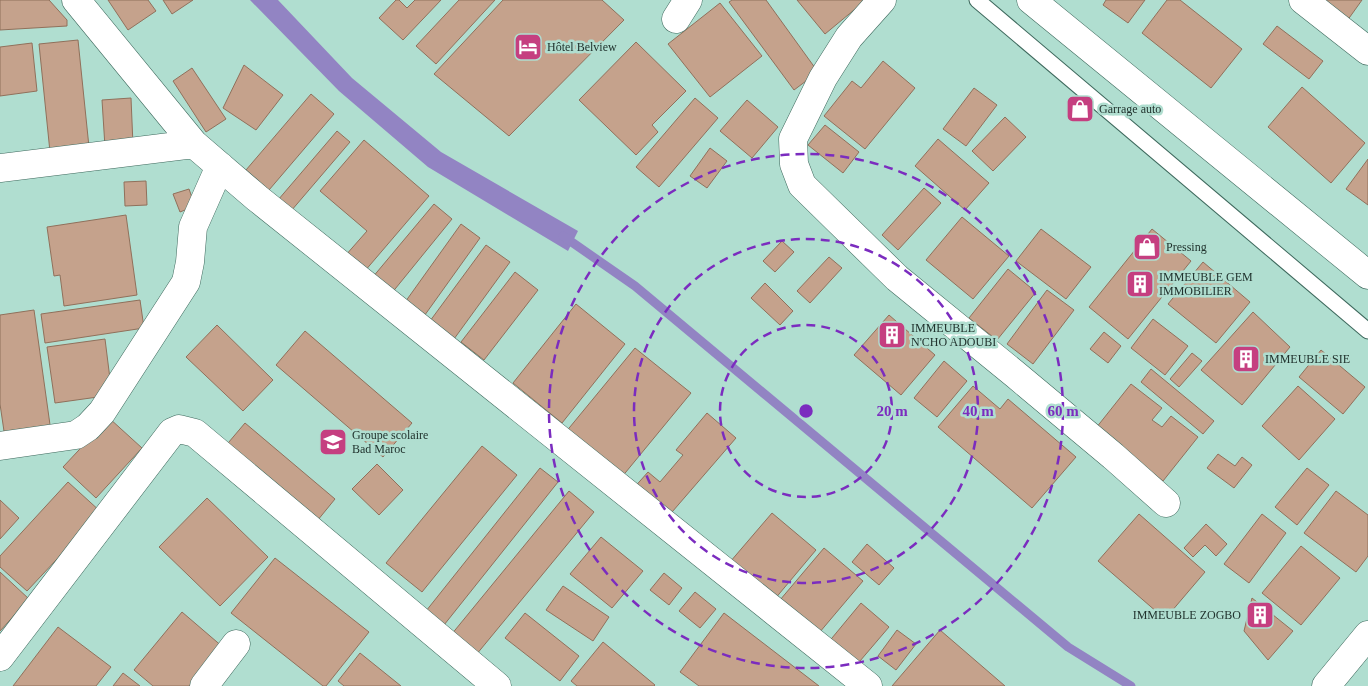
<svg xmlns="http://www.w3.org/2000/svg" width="1368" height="686" font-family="'Times New Roman',serif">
<rect width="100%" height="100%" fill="#b0ded0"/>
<path fill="#9284c3" d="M250,0H278L352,78L441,152L578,231L568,251L428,167L339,91Z"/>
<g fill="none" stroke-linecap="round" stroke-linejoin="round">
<path stroke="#9284c3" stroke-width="9" d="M563,236L635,286L1068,647L1131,686"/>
</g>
<path fill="#c5a28c" stroke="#90705b" d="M0,0H49L67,20V26L0,30Z
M108,0H148L156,11L128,30Z
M163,0H193L172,14Z
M396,0H399L407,8L415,0H441L403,40L379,18Z
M459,0H495L436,64L416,46Z
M503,0H602L624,20L509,136L434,74Z
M732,0H766L818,72L794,90L729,2Z
M797,0H866L825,34Z
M1106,0H1145L1128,23L1103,5Z
M1167,0H1180L1242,49L1211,88L1142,33Z
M1319,0H1362L1347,21Z
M720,3L762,56L710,97L668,44Z
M1277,26L1323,61L1309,79L1263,44Z
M78,40L89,147L50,152L39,44Z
M636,42L686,91L652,125L658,132L636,155L579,100Z
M32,43L37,91L0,96V47Z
M883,61L915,88L865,149L824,116L852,81L861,88Z
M244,65L283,95L256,130L223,108Z
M192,68L226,119L206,132L173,81Z
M1302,87L1365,143L1331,183L1268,127Z
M974,88L997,105L966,146L943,129Z
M311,94L334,114L269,190L246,170Z
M131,98L133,145L105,147L102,100Z
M695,98L718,118L659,187L636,167Z
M747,100L778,127L752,158L720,131Z
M1005,117L1026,137L993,171L972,151Z
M825,125L859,152L843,173L808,145Z
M337,131L350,142L291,211L278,200Z
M938,139L989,183L965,210L915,166Z
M364,140L429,196L364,272L345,256L367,231L320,191Z
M710,148L727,161L707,188L690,176Z
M1368,159V205L1346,189Z
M146,181L147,205L125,206L124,182Z
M924,188L941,203L898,250L882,235Z
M189,189L195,206L180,212L173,194Z
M434,204L452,219L391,294L372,278Z
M126,215L137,295L64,306L60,275L54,276L47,227Z
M962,217L1009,256L973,299L926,260Z
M461,224L480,238L422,319L403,305Z
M1041,229L1091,267L1066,299L1016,261Z
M1152,229L1191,261L1128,339L1089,307Z
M782,241L794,252L775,272L763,261Z
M486,245L510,262L454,339L430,321Z
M829,257L842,268L810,303L797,291Z
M1203,262L1250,302L1216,343L1168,304Z
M1008,269L1036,292L997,340L969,318Z
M515,272L538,290L484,360L461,342Z
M765,283L793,311L780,325L751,298Z
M1047,290L1074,310L1033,364L1007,344Z
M140,300L144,328L45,343L41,314Z
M576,304L625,344L562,423L513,383Z
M34,310L51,432L5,438L0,404V315Z
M1253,312L1290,347L1242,405L1201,370Z
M889,315L935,355L901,395L854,355Z
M1153,319L1188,346L1165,375L1131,348Z
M217,325L273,380L243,411L186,357Z
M305,331L412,423L383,457L276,365Z
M1104,332L1121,346L1108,363L1090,349Z
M105,339L112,395L55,403L47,347Z
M635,348L691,393L621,478L565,433Z
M1321,350L1365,387L1343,414L1299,377Z
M1192,353L1202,361L1179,387L1170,379Z
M944,361L967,381L937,417L914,398Z
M1151,369L1214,421L1203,434L1141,382Z
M1131,384L1162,408L1152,420L1162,427L1171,416L1198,437L1163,481L1096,428Z
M973,386L1000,409L1008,399L1076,457L1032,508L938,427Z
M1298,386L1335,419L1299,460L1262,426Z
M707,413L736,438L666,519L632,490L648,472L660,482L683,455L676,450Z
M109,418L142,448L96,498L63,467Z
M245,423L335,499L313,526L223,449Z
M482,446L517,475L422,592L386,563Z
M1218,454L1235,466L1242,457L1252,465L1234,488L1207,468Z
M377,464L403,490L379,515L352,489Z
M540,468L558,482L444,625L426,611Z
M1307,468L1329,485L1297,525L1275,507Z
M68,482L101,512L27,591L0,567V556Z
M569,491L594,512L476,655L451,635Z
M1336,491L1368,515V556L1356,572L1304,533Z
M207,498L268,557L220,606L159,547Z
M0,500L19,518L0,539Z
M772,513L816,550L774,600L730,562Z
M1139,514L1205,572L1165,619L1098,561Z
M1262,514L1286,533L1249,583L1224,564Z
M1206,524L1227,544L1216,556L1205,545L1193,557L1184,548Z
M601,537L643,571L612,608L570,574Z
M867,544L894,568L879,585L852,562Z
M1301,546L1340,578L1301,625L1262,593Z
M824,548L863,581L819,633L780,600Z
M275,558L369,632L326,686H323L231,613Z
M0,572L29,599L0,631Z
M664,573L682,588L669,605L650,590Z
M563,586L609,617L593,641L546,610Z
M695,592L716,609L700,628L679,611Z
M1252,598L1293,631L1268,660L1244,631Z
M861,603L889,627L854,668L827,644Z
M182,612L224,648L192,686H153L134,670Z
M525,613L579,656L560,681L505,638Z
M724,613L819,686H699L680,672Z
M58,627L111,667L96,686H13Z
M897,630L916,644L896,670L878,656Z
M940,630L1005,686H892Z
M603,642L655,685L654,686H577L571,681Z
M360,653L401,686H344L338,681Z
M123,673L140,686H113Z"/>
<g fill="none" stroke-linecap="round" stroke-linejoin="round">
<defs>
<path id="lane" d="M977,0L1368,331"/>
<path id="street" d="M76,0L194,144L257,198L868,686
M882,0L849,37L823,78L793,139L794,164L802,185L897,278L1016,375L1113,456L1166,503
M1303,0L1368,51
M676,19L688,0
M0,168L194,144
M0,446L76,435L88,427L102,412L186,282L190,262L193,227L220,166
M0,657L172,432L179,429L195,433L497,686
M204,686L236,644"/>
<path id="secondary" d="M1031,0L1368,275
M1326,686L1368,635"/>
</defs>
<use href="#lane" stroke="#3e695d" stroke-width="17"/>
<use href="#street" stroke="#3e695d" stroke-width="29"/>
<use href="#secondary" stroke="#3e695d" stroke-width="29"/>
<use href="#lane" stroke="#fff" stroke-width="15"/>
<use href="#street" stroke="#fff" stroke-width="28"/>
<use href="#secondary" stroke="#fff" stroke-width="28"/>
</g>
<g fill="none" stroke="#7b2cbf" stroke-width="2.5" stroke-dasharray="9 6">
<circle cx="806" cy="411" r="86"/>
<circle cx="806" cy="411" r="172"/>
<circle cx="806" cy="411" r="257"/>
</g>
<defs>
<symbol id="hotel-square" viewBox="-11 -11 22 22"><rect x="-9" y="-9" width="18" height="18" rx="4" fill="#c53f80" stroke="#b0ded0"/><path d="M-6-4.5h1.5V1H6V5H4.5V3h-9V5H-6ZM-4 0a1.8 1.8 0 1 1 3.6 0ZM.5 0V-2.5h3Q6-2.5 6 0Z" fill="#fff"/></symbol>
<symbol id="shop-square" viewBox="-11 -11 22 22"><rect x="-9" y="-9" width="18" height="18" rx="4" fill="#c53f80" stroke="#b0ded0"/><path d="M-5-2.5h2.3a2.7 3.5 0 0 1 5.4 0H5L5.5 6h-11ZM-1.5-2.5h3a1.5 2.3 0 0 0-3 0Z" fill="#fff"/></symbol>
<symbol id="building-square" viewBox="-11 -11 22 22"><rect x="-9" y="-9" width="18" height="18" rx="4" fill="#c53f80" stroke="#b0ded0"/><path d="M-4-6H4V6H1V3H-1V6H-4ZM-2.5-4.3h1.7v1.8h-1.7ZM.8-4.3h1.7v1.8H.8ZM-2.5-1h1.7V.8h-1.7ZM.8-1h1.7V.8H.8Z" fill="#fff"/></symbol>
<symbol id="school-square" viewBox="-11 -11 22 22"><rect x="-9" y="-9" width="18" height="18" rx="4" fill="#c53f80" stroke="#b0ded0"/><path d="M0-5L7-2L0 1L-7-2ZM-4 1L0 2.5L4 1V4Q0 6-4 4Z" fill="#fff"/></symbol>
</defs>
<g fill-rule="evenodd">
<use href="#hotel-square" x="512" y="31" width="32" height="32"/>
<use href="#shop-square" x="1064" y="93" width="32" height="32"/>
<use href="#shop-square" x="1131" y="231" width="32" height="32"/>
<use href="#building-square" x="1124" y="268" width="32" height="32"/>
<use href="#building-square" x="876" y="319" width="32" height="32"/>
<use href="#building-square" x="1230" y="343" width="32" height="32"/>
<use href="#school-square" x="317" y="426" width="32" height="32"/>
<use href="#building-square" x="1244" y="599" width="32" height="32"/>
</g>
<g text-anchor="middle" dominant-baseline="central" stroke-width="5" stroke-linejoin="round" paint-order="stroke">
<g font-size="12" fill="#21332e" stroke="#b0ded0" text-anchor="start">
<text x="547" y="47">Hôtel Belview</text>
<text x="1099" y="109">Garrage auto</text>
<text x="1166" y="247">Pressing</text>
<text x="1159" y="277">IMMEUBLE GEM<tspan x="1159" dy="14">IMMOBILIER</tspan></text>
<text x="911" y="328">IMMEUBLE<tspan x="911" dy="14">N'CHO ADOUBI</tspan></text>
<text x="1265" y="359">IMMEUBLE SIE</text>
<text x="352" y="435">Groupe scolaire<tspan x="352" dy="14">Bad Maroc</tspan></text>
<text x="1241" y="615" text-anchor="end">IMMEUBLE ZOGBO</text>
</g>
</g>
<circle cx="806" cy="411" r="8" fill="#7b2cbf" stroke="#b0ded0" stroke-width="2.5"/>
<g font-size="15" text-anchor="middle" font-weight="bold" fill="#7b2cbf" stroke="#b0ded0" stroke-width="5" stroke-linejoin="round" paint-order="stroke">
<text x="892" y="416">20 m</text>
<text x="978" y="416">40 m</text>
<text x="1063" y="416">60 m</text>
</g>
</svg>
